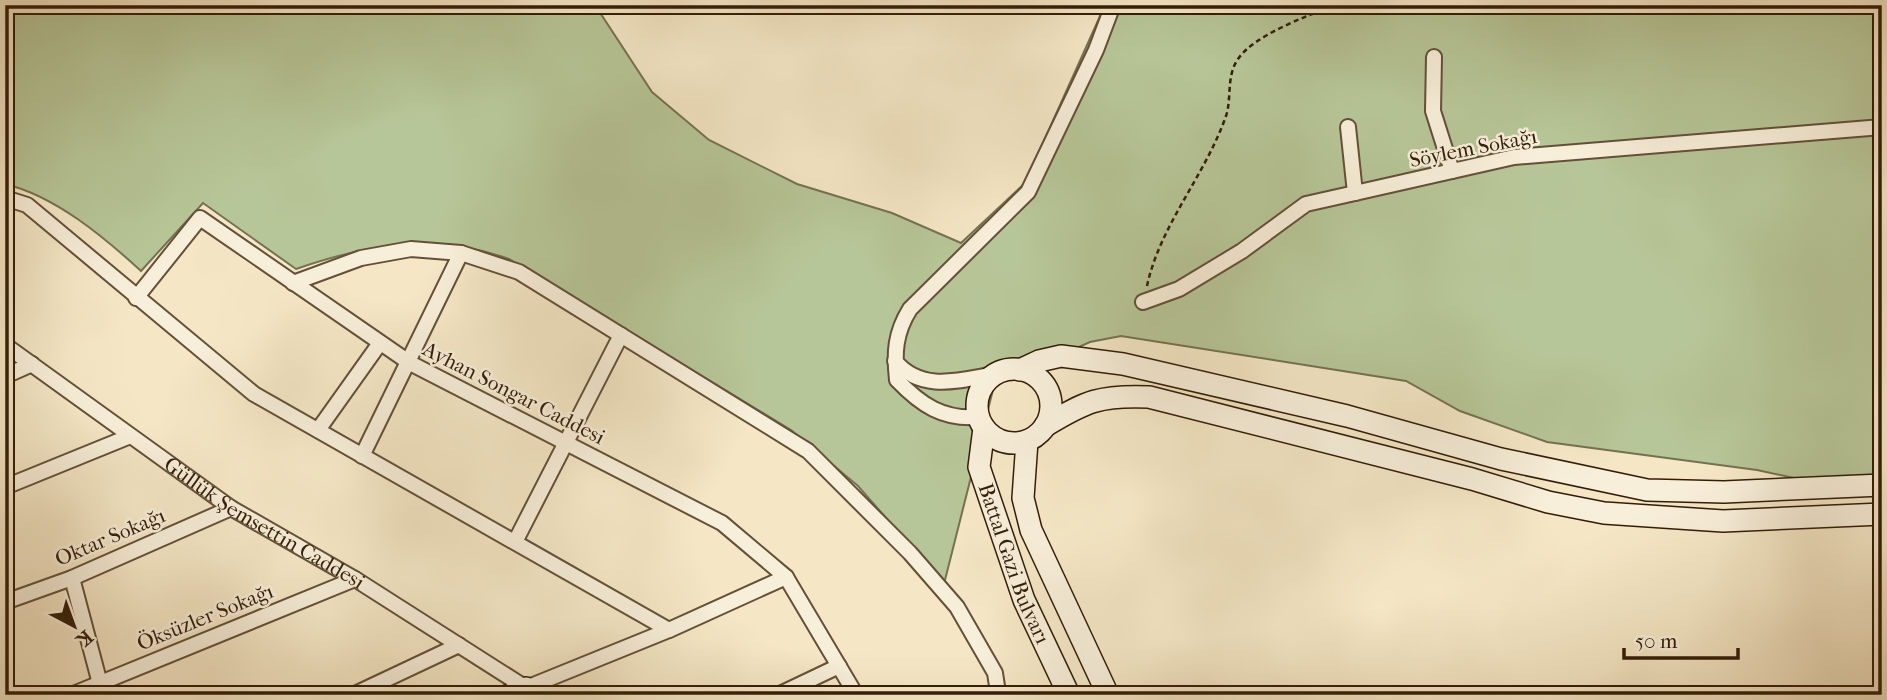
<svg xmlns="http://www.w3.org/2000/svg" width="1887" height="700" font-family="'IM FELL French Canon',serif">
<rect width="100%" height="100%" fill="#f5e7c6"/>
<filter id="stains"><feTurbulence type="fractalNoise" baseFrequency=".00286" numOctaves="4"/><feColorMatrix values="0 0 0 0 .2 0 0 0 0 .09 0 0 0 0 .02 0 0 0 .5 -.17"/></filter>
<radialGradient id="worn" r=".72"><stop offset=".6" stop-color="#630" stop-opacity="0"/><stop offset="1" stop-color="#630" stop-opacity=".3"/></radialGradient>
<path fill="#b7c698" stroke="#757250" stroke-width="2" d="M5,5H595L652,92L709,140L797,184L892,213L961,243L1025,183L1105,5H1882V497L1757,470L1547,442L1460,411L1406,381L1121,336L1090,342L1063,354L998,370L944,584L858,486L791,430L509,259C436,232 368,244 296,269L203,203L141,271C104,237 55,196 5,184Z"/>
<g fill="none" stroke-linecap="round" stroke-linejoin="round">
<defs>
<g id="street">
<path d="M1434,57L1433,111L1452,171"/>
<path d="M1348,127L1355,193"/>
<path d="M5,198L27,205L254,394L669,630"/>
<path d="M293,283L361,258L411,249L461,253L519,272L808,451L910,553L957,607L995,673L997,686L993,695"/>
<path d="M136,298L200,218L410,363L722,523L786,577L856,695"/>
<path d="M1143,302L1179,289L1242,251L1306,204L1355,193L1514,157L1882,127"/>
<path id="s1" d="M5,345L231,508L355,579L526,688L669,630L786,577"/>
<path d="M895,361C922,393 960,380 996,374"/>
<path d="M5,376L32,364"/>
<path d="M979,417C943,420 921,405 897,380C894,353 895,333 910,309L1028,192L1096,50L1113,5"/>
<path d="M318,430L380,343"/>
<path d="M362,456L461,253"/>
<path d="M5,487L128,437"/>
<path d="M516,540L621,335"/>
<path d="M72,578L103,695"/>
<path d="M5,602L72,578L231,508"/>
<path d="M71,695L355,579"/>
<path d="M353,695L459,645"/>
<path d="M778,695L839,666"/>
</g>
<g id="secondary">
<circle cx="1014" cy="406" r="37"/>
<path d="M1020,370L1039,361L1061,356L1123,364L1347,416L1501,459L1647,490L1724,492L1882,485"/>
<path d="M1045,426C1086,401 1100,395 1149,397L1472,479L1548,502L1604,513L1723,521L1882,514"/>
<path id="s2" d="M984,428L979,467L1024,600L1069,695"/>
<path d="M1027,441L1023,498L1031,530L1108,695"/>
<path d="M509,695L526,688L529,695"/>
</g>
</defs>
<use href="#street" stroke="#645038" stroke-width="18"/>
<use href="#secondary" stroke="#331d08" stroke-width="24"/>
<path stroke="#331d08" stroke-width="2.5" stroke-dasharray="5 3.5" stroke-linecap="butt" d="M1147,286C1160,225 1205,176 1226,116C1232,98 1226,76 1238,59C1254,35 1309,15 1336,5"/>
<use href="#street" stroke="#f8efda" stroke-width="14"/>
<use href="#secondary" stroke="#f8efda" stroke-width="21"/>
</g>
<g text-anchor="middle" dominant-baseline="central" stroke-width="5" stroke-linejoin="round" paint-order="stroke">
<g font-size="21" fill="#331d08" stroke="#f8efda">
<text transform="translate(1473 148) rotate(-11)">Söylem Sokağı</text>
<text transform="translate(514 393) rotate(27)">Ayhan Songar Caddesi</text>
<text stroke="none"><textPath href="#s1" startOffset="315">Güllük Şemsettin Caddesi</textPath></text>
<text transform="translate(110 537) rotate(-23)">Oktar Sokağı</text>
<text stroke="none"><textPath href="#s2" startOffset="142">Battal Gazi Bulvarı</textPath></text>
<text transform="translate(205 617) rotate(-22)">Öksüzler Sokağı</text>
</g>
</g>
<rect width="1887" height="700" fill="none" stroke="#f5e7c6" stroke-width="28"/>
<rect x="7" y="7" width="1873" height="686" fill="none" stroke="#331d08" stroke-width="3.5"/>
<rect x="14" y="14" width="1859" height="672" fill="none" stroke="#331d08" stroke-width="2"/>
<g transform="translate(74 626) rotate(139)" stroke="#f8efda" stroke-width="5" paint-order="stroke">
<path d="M0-5L12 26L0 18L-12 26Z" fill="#331d08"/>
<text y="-10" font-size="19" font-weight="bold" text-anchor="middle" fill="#331d08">K</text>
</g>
<path d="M1624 648v10h114v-10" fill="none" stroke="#331d08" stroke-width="3.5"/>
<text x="1635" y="648" font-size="21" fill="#331d08" stroke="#f8efda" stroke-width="5" paint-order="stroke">50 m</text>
<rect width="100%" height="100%" filter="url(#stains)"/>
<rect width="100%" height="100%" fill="url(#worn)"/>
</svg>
